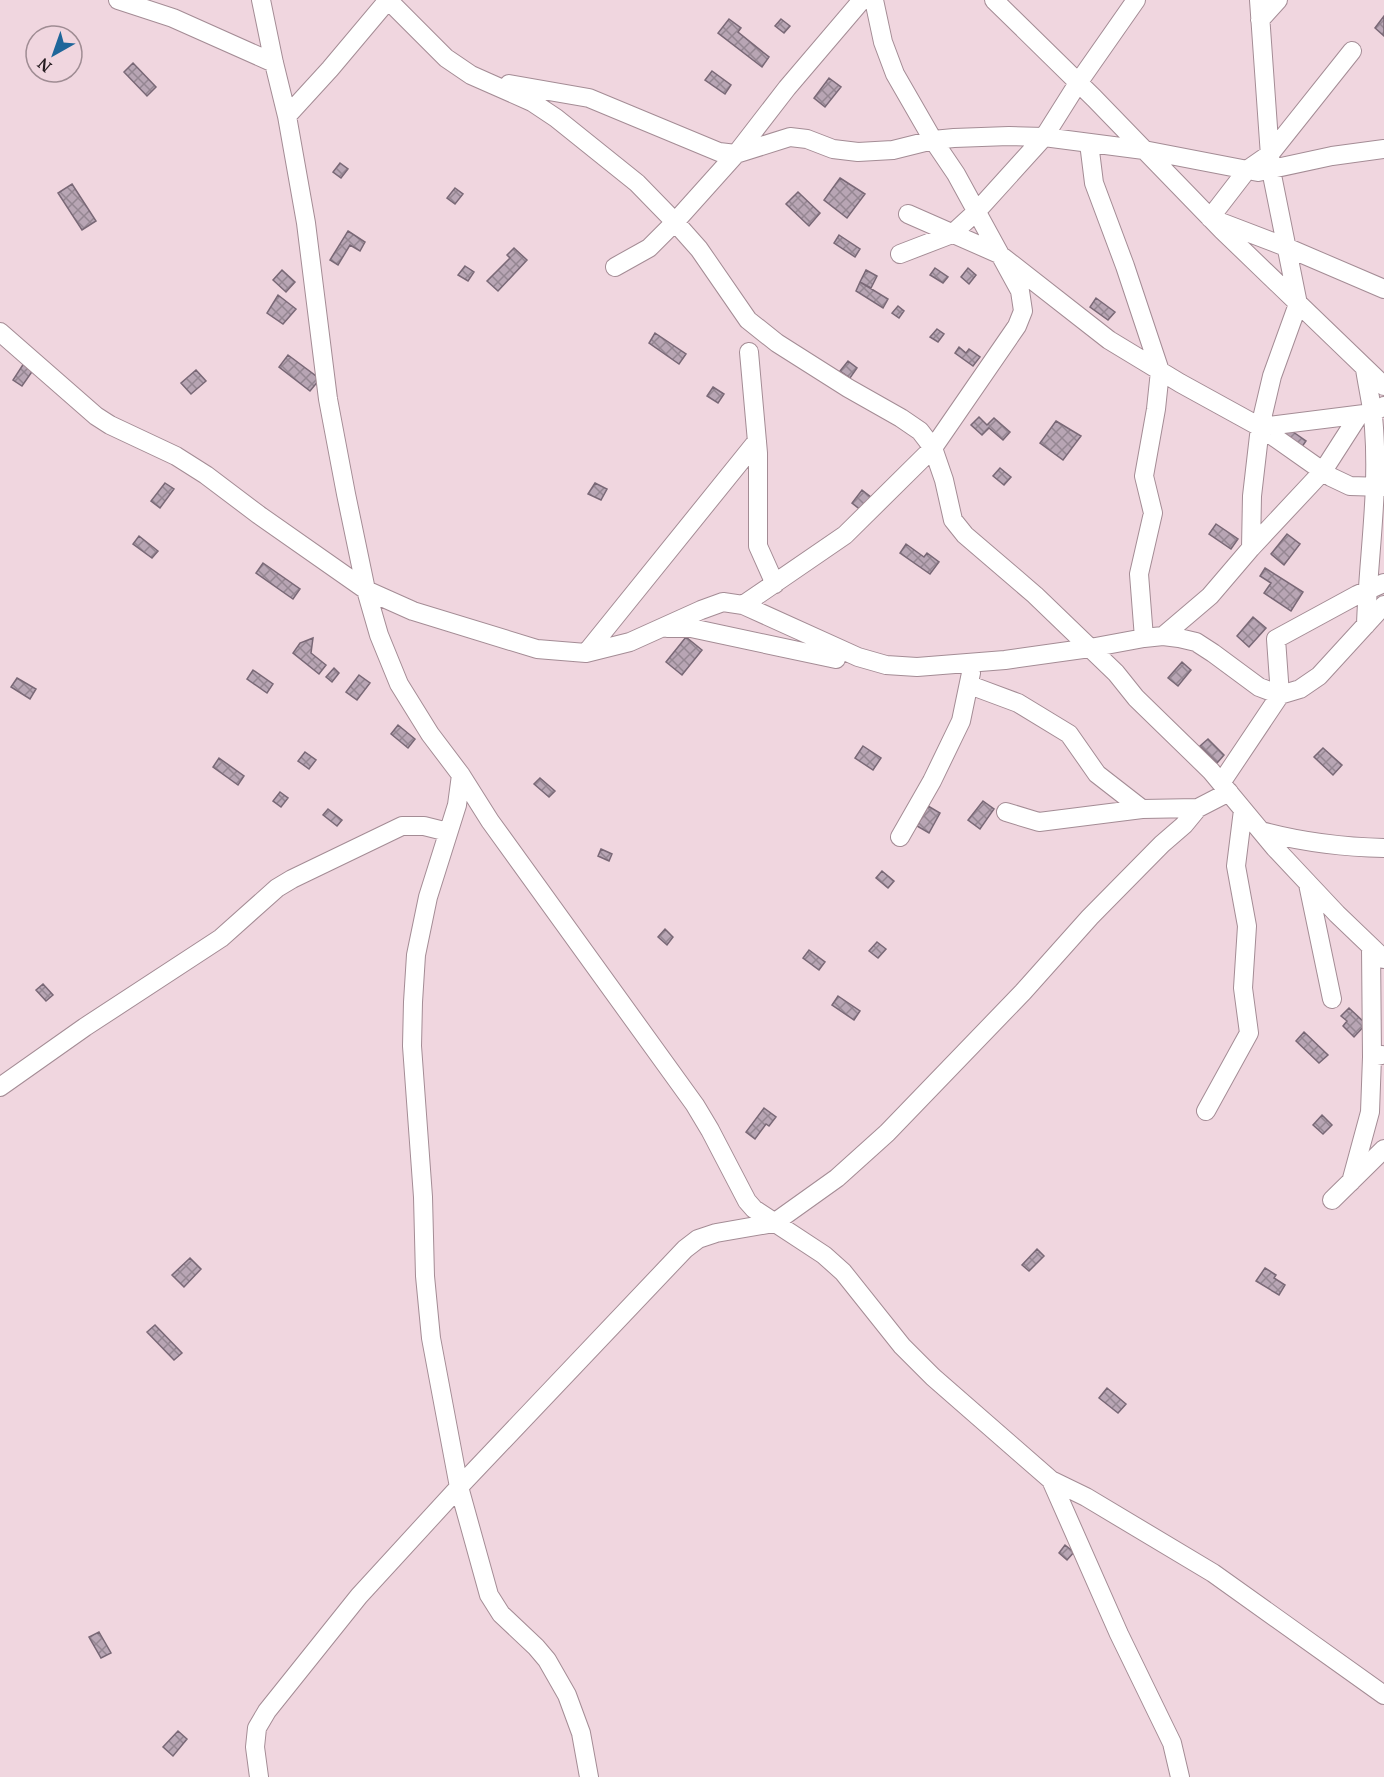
<svg xmlns="http://www.w3.org/2000/svg" width="1384" height="1777" font-family="'PT Serif',serif">
<defs>
<pattern id="building-cross-hatch" width="8" height="8" patternUnits="userSpaceOnUse" patternTransform="scale(1.5)"><rect width="8" height="8" fill="#b8a5b4"/><path d="M0 0l8 8M0 8l8-8" fill="none" stroke="#958692"/></pattern>
</defs>
<rect width="100%" height="100%" fill="#f0d6df"/>
<path fill="url(#building-cross-hatch)" stroke="#796876" stroke-width="1.5" d="M1384,16V36L1375,28Z
M729,19L741,28L738,32L769,57L762,67L718,33Z
M781,19L790,26L784,33L775,26Z
M133,63L156,87L147,96L124,72Z
M712,71L731,85L725,94L705,80Z
M829,78L841,87L825,107L814,98Z
M340,163L348,169L341,178L333,172Z
M840,178L865,194L847,218L824,200Z
M72,184L96,221L82,230L58,193Z
M455,188L463,194L455,204L447,198Z
M798,192L820,213L809,226L786,204Z
M348,231L365,242L360,251L350,245L338,265L330,260Z
M839,235L860,249L855,257L834,243Z
M514,248L527,260L498,291L487,281L510,258L507,255Z
M465,266L474,272L468,281L458,275Z
M935,268L948,277L943,283L930,275Z
M968,268L976,275L969,284L961,277Z
M282,270L295,282L286,292L273,280Z
M866,270L877,276L871,288L860,282Z
M860,282L888,299L883,308L856,291Z
M278,295L296,309L283,324L267,313Z
M1096,298L1115,312L1108,320L1090,307Z
M898,306L904,311L899,318L892,313Z
M937,329L944,334L938,342L930,337Z
M655,333L686,354L679,364L649,343Z
M959,347L966,353L969,349L980,357L973,366L955,353Z
M288,355L320,379L310,391L279,367Z
M26,360L36,366L22,386L13,380Z
M848,361L857,368L850,378L840,371Z
M196,370L206,381L191,394L181,383Z
M713,387L724,394L718,403L707,396Z
M979,417L987,425L994,418L1010,432L1003,440L989,428L982,435L971,425Z
M1056,421L1081,436L1063,460L1040,443Z
M1286,427L1306,441L1299,451L1279,437Z
M1000,468L1011,477L1004,485L993,476Z
M165,483L174,489L160,508L151,501Z
M595,483L607,489L601,500L588,494Z
M862,490L872,498L862,511L852,503Z
M1216,524L1238,539L1231,549L1209,534Z
M1287,534L1300,544L1284,565L1271,554Z
M139,536L158,551L152,558L133,544Z
M906,544L924,557L927,553L939,562L930,574L900,553Z
M263,563L300,589L293,599L256,573Z
M1265,568L1303,592L1291,611L1264,593L1271,583L1260,576Z
M1253,617L1266,628L1249,647L1237,636Z
M686,637L702,650L682,675L666,662Z
M313,638L311,653L326,665L319,674L293,653L300,643Z
M1182,662L1191,670L1178,686L1168,678Z
M334,668L339,673L332,682L326,677Z
M253,670L273,684L267,693L247,679Z
M359,675L370,683L357,700L346,692Z
M17,678L36,689L30,699L11,687Z
M398,725L415,739L408,748L391,734Z
M1208,739L1224,755L1217,763L1200,746Z
M863,746L881,758L873,770L855,758Z
M1323,748L1342,765L1333,775L1314,757Z
M305,752L316,760L309,769L298,761Z
M219,758L244,776L238,785L213,767Z
M540,778L555,791L549,797L534,784Z
M280,792L288,798L281,807L273,801Z
M983,801L994,809L980,829L968,820Z
M928,806L940,813L929,833L917,826Z
M328,809L342,820L337,826L323,815Z
M601,849L612,854L609,861L598,856Z
M882,871L894,881L888,888L876,878Z
M665,929L673,937L667,945L658,937Z
M877,942L886,949L878,958L869,951Z
M809,950L825,962L819,970L803,958Z
M43,984L53,995L46,1001L36,990Z
M838,996L860,1011L854,1020L832,1005Z
M1349,1008L1366,1024L1354,1037L1343,1026L1347,1021L1341,1016Z
M1304,1032L1328,1055L1319,1063L1296,1041Z
M764,1108L776,1117L769,1126L766,1124L755,1139L746,1132Z
M1322,1115L1332,1125L1323,1134L1313,1125Z
M1037,1249L1044,1256L1029,1271L1022,1265Z
M190,1258L201,1269L184,1287L172,1275Z
M1265,1268L1276,1275L1274,1278L1285,1285L1279,1295L1256,1281Z
M155,1325L182,1353L174,1360L147,1332Z
M1107,1388L1126,1404L1118,1413L1099,1398Z
M1065,1545L1074,1552L1067,1560L1059,1553Z
M99,1632L111,1653L101,1658L89,1637Z
M178,1731L187,1739L173,1756L163,1747Z"/>
<g fill="none" stroke-linecap="round" stroke-linejoin="round">
<defs>
<path id="minor" d="M118,0L173,18L274,63
M261,0L274,63L287,116L306,223L328,399L346,494L366,590L379,635L399,684L430,734L461,775L490,821L695,1105L710,1130L747,1201L754,1209L824,1255L843,1272L902,1346L933,1377L1051,1480L1086,1497L1213,1573L1384,1695
M994,0L1094,98L1222,230L1384,386
M1260,20L1278,0
M1352,51L1270,154L1247,170L1210,218L1286,247L1384,289
M509,84L589,98L719,152L736,154L790,137L807,139L833,149L858,152L893,150L933,140L954,138L1009,136L1044,137L1144,150L1258,172L1332,156L1384,149
M287,116L330,69L388,0L446,58L471,75L532,102L556,118L637,183L675,222L699,249L748,320L777,343L848,388L901,418L920,431L933,448L944,480L953,520L965,535L1035,595L1116,673L1136,698L1211,771L1275,848L1337,914L1384,959
M1089,143L1094,183L1125,266L1160,371L1156,409L1144,476L1153,513L1139,574L1144,638
M908,214L999,254L1109,340L1180,383L1260,427L1331,477L1350,486L1384,487
M900,254L952,234L977,211L1044,137L1078,83L1136,0
M615,267L649,248L675,222L736,154L787,88L862,0
M0,332L96,416L110,425L176,456L206,475L259,515L366,590L413,611L537,649L586,653L630,642L701,610L723,602L743,605L858,657L886,665L917,667L1005,660L1090,648L1144,638L1163,636L1179,638L1196,642L1213,653L1259,687L1280,695L1300,689L1319,676L1384,605
M749,352L758,453V546L775,584
M1365,369C1368,389 1373,408 1374,428C1379,494 1368,560 1366,625
M1260,427L1372,413L1384,406
M1251,548L1323,471L1359,415
M743,605L845,535L933,448L1017,326L1023,311L1020,291L956,174L933,140L895,74L883,42L874,0
M667,628H691L836,659
M1163,636L1210,596L1251,548L1252,496L1260,427L1272,376L1298,304L1271,170L1259,0
M586,653L757,441
M975,687L1018,703L1069,734L1097,774L1142,809L1198,808
M461,775L457,805L428,897L416,955L413,1002L412,1046L423,1197L425,1276L431,1338L459,1487L489,1595L501,1614L536,1647L547,1660L567,1695L581,1733L589,1777
M1221,783L1280,695L1276,639L1357,595L1384,583
M1006,812L1039,822L1142,809
M1261,831C1301,842 1343,847 1384,848
M900,837L932,781L961,721L971,673
M1308,884L1332,999
M1371,948L1372,1057L1382,1055
M0,1087L85,1027L221,938L277,888L292,879L402,826H424L448,832
M1206,1111L1249,1033L1243,988L1247,926L1236,866L1243,810
M1351,1182L1370,1112L1372,1057
M1332,1200L1384,1149
M1051,1480L1119,1634L1172,1743L1180,1777
M259,1777L255,1747L257,1728L267,1711L359,1596L459,1487L685,1249L698,1239L716,1233L774,1223L837,1178L887,1133L1023,992L1090,917L1162,844L1184,825L1198,808L1229,792"/>
</defs>
<use href="#minor" stroke="#a48c95" stroke-width="20"/>
<use href="#minor" stroke="#fff" stroke-width="18"/>
</g>
<g transform="translate(54 54) rotate(220)"><circle r="28" fill="#f0d6df" stroke="#9f8c93" stroke-width="1.5"/>
<path d="M0-4.5L10 22L0 15L-10 22Z" fill="#1e669a"/>
<text y="-9" font-size="16" font-weight="bold" text-anchor="middle" fill="#251c20">N</text>
</g>
</svg>
